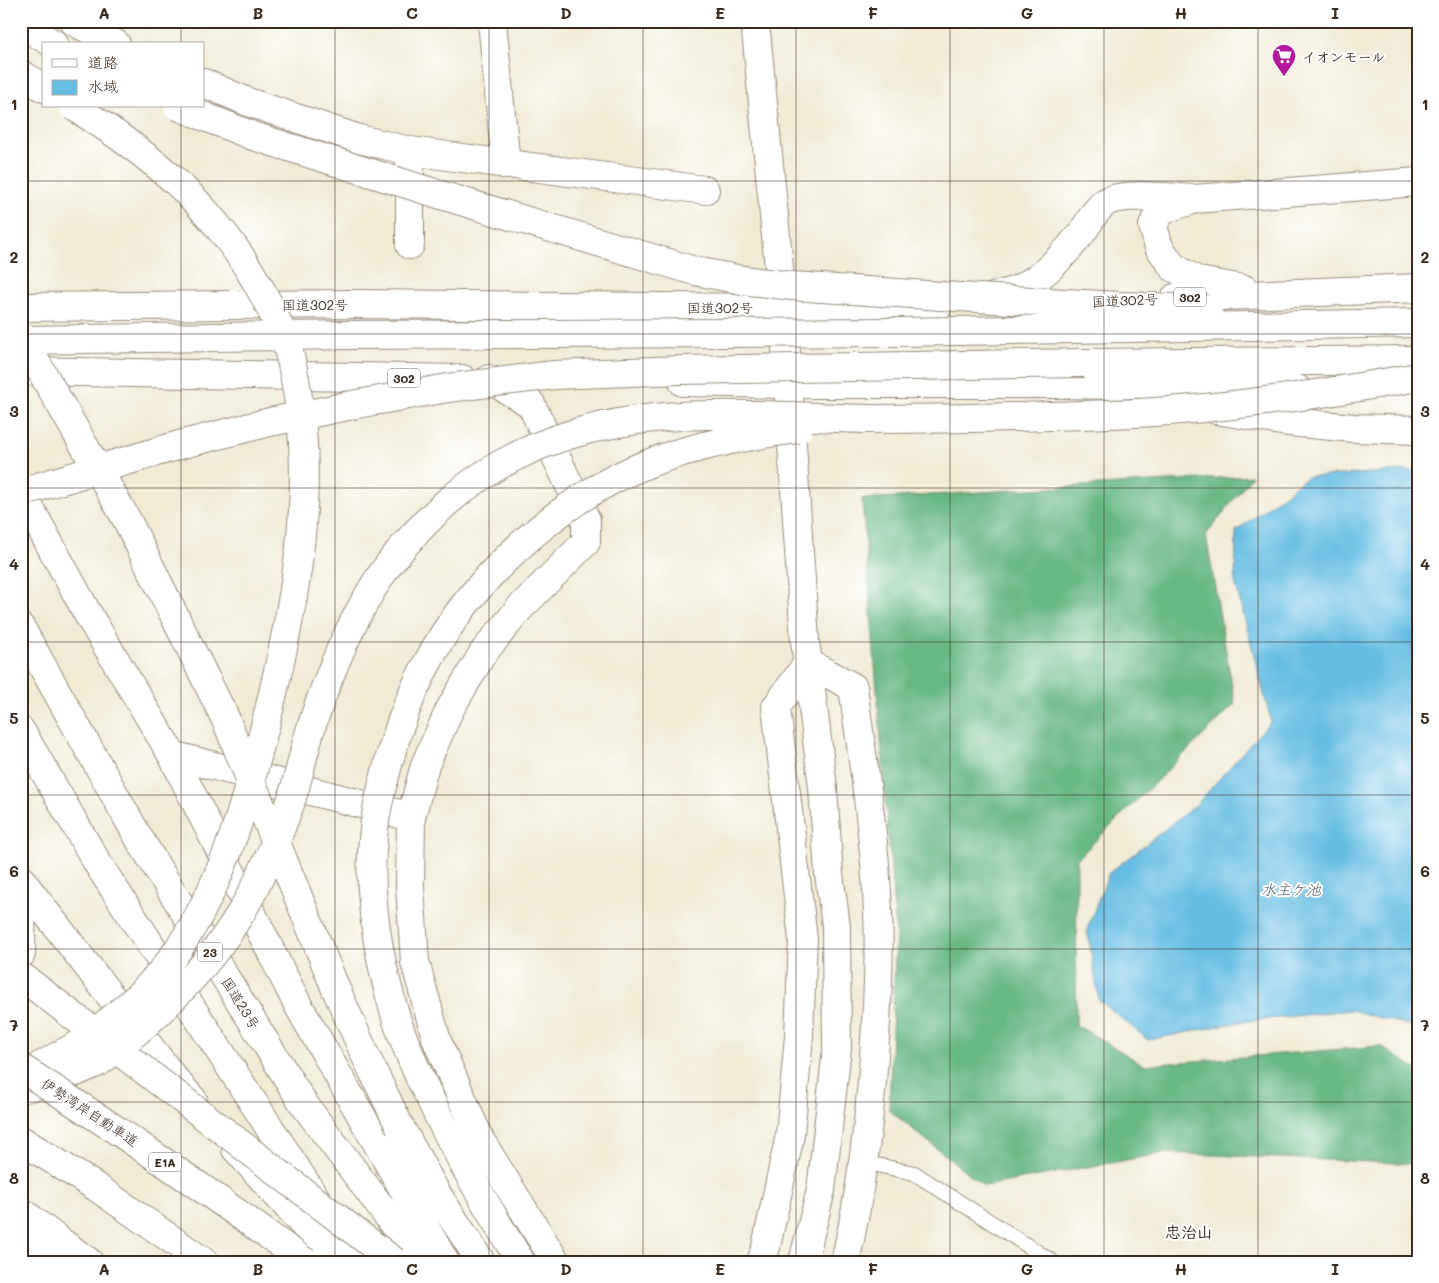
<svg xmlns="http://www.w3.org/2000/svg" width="1439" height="1283" font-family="Mali,'Klee One',sans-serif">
<rect width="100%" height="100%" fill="#fff"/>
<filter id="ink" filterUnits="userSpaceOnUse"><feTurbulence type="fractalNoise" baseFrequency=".02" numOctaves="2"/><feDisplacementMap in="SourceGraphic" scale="10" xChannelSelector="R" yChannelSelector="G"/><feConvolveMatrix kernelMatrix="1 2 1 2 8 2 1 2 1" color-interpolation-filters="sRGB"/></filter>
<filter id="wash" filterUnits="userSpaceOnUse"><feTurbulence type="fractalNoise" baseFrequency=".0096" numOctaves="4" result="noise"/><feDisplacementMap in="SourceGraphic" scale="20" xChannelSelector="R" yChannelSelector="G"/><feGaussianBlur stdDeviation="1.12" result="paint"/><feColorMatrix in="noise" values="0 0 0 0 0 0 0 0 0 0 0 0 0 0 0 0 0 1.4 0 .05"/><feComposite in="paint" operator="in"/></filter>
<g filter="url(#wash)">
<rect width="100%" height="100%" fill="#f1ebd5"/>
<path fill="#67b884" stroke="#517151" d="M1252,476L1206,535L1235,704L1077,859L1076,1025L1144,1065L1380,1046L1418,1070V1164L1165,1153L984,1186L889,1110L896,934L862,499Z"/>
<path fill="#66bde3" stroke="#507480" d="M1418,470V1028L1351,1010L1240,1022L1148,1040L1099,1000L1087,929L1109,873L1196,805L1271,721L1235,582L1236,531L1307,477Z"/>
</g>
<g filter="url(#ink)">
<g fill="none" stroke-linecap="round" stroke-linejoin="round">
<defs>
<path id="lane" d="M863,1162L914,1173L1053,1262"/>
<path id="street" d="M73,21L116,44
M492,21L506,165
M204,83L248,102L359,139L410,151L705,190
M1190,201L1167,208L1158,215L1153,226L1159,247L1173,267L1198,281L1244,289
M410,245V162
M987,299C998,295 1010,293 1020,288C1044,277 1064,255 1080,235C1089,224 1094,210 1106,202C1123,192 1174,198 1194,199L1418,182
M489,379L531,404L586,520V542L520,608L483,653L450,709L425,765L411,817L410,887L415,962L437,1041L480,1140L556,1262
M1216,410L1288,422L1354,428L1418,430
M172,755L411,817
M21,954L22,880
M761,1262L766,1247L790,1135L799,1036L803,939L776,707L808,663L853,687C863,762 875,837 878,912C880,960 877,1009 874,1056C869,1125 861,1194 845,1262"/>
<path id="secondary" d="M755,21L783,308L805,641L823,788L829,874L836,926L837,1049L821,1190L803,1262"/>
<path id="highway" d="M21,24L54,44
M21,74L44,88
M1175,298L1418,288
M21,307L353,304L783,308L937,307
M1084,363L1418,360
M21,371L462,379
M683,382L788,384H1065L1297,389
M21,492L89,616L172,755L298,1005L445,1262
M21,628L140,840L303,1103L422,1262
M21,731L98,864L357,1262
M21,880L176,1081L193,1100
M419,1076C449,1140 483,1202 521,1262
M21,1077L81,1043
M21,1089L55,1081L99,1062
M400,1127L437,1194L481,1262
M21,1140L96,1187L204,1262
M236,1149L337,1262
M21,1211L57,1239L89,1262
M21,1241L51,1262"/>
</defs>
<use href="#lane" stroke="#968a7a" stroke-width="16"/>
<use href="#street" stroke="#968a7a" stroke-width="30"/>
<use href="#secondary" stroke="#968a7a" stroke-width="30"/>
<use href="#highway" stroke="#968a7a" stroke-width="30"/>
<use href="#lane" stroke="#fff" stroke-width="14"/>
<use href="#street" stroke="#fff" stroke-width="28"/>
<use href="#secondary" stroke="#fff" stroke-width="28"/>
<use href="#highway" stroke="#fff" stroke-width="28"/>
<defs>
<path id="highway-bridge" d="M73,106C153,156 216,207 262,292C271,309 281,327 287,346C294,367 297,390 300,411C313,513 292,615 268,714C248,795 226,878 179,948C154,987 118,1015 81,1043
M178,106L253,136L454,199L695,271L742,280L792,286L942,296L1119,306L1208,309
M21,336L127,520L226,720L335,987L367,1059L400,1127
M21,340L351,335L898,332L1418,323
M21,492L183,444L270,422L357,404L448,388L554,375L680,370L1084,363
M21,976L395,1262
M99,1062C155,1020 206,971 242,911C262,877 277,840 290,804C298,780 303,755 310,731C326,681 346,631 374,586C393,555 418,529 445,504C520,438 611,416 709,415C762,413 815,418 868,419C948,419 1030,417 1110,414C1214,411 1316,395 1418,377
M21,1068C118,1130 213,1194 305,1262
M419,1076C412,1060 405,1043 399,1027C380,967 367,900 373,838C375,816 380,793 386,772C397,729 413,687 435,649C479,572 565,496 647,464C695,445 747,436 798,429"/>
</defs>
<use href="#highway-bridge" stroke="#968a7a" stroke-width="30" stroke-linecap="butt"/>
<use href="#highway-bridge" stroke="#fff" stroke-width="28"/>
</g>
</g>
<path fill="none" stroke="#3b2a1e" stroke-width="1" stroke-opacity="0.55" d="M181,21V44M335,21V1262M489,21V1262M643,21V1262M796,21V1262M950,21V1262M1104,21V1262M1258,21V1262M181,106V1262M21,181H1418M21,334H1418M21,488H1418M21,642H1418M21,795H1418M21,949H1418M21,1102H1418"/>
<defs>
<symbol id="supermarket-pin" viewBox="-11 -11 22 30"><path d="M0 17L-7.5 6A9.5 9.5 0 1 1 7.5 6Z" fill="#b5179e" stroke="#fff"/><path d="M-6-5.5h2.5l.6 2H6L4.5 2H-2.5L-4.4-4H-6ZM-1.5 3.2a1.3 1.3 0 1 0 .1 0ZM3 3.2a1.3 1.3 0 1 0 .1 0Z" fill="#fff"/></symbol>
</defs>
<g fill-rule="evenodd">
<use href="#supermarket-pin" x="1270" y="42" width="28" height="38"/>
</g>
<g text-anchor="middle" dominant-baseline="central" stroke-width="4" stroke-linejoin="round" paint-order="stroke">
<g fill="#fff" stroke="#766a62" stroke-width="1">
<rect x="1174" y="287.5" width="32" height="19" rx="4"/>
<rect x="388" y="368.5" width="32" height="19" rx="4"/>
<rect x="197.5" y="942.5" width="25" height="19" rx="4"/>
<rect x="149" y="1152.5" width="32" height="19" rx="4"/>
</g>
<g font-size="12" font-weight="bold" fill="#3b2a1e">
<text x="1190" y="297">302</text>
<text x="404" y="378">302</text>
<text x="210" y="952">23</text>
<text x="165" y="1162">E1A</text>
</g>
<g font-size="14" font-weight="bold" fill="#3b2a1e" stroke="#fff" text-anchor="start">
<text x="1302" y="56">イオンモール</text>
</g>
<g font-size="14" fill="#3b2a1e" stroke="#fff">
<text transform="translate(1125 300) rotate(-2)">国道302号</text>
<text x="315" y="304">国道302号</text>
<text x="720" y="307">国道302号</text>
<text transform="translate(241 1003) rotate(58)">国道23号</text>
<text transform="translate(90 1112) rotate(33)">伊勢湾岸自動車道</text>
</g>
<g font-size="15" font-style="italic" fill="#4a5d63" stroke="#fff">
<text x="1291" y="889">水主ケ池</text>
</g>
<g font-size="16" font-weight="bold" fill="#3b2a1e" stroke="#fff">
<text x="1189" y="1231">忠治山</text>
</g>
</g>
<rect width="1439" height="1283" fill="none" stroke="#fff" stroke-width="55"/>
<rect x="42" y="42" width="162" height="65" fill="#ffffff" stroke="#b1aaa5"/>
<rect x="52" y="59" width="25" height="8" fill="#ffffff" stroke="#b1aaa5"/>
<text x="88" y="68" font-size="15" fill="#3b2a1e">道路</text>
<rect x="52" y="80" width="25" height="15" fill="#66bde3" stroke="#b1aaa5"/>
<text x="88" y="92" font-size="15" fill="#3b2a1e">水域</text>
<rect x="28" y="28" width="1384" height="1228" fill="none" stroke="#3b2a1e" stroke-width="2"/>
<g font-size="16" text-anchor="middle" font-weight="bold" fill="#3b2a1e">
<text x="104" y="19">A</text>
<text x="258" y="19">B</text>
<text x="412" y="19">C</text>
<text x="566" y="19">D</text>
<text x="720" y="19">E</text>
<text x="873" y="19">F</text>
<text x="1027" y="19">G</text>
<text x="1181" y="19">H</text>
<text x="1335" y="19">I</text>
<text x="14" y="110">1</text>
<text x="1425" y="110">1</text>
<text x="14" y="263">2</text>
<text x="1425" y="263">2</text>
<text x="14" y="417">3</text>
<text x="1425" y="417">3</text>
<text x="14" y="570">4</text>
<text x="1425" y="570">4</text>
<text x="14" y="724">5</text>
<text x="1425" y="724">5</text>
<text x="14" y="877">6</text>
<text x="1425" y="877">6</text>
<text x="14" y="1031">7</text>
<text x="1425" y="1031">7</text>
<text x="14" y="1184">8</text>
<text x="1425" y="1184">8</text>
<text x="104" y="1275">A</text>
<text x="258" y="1275">B</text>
<text x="412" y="1275">C</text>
<text x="566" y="1275">D</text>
<text x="720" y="1275">E</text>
<text x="873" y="1275">F</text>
<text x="1027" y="1275">G</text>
<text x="1181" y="1275">H</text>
<text x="1335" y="1275">I</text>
</g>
</svg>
